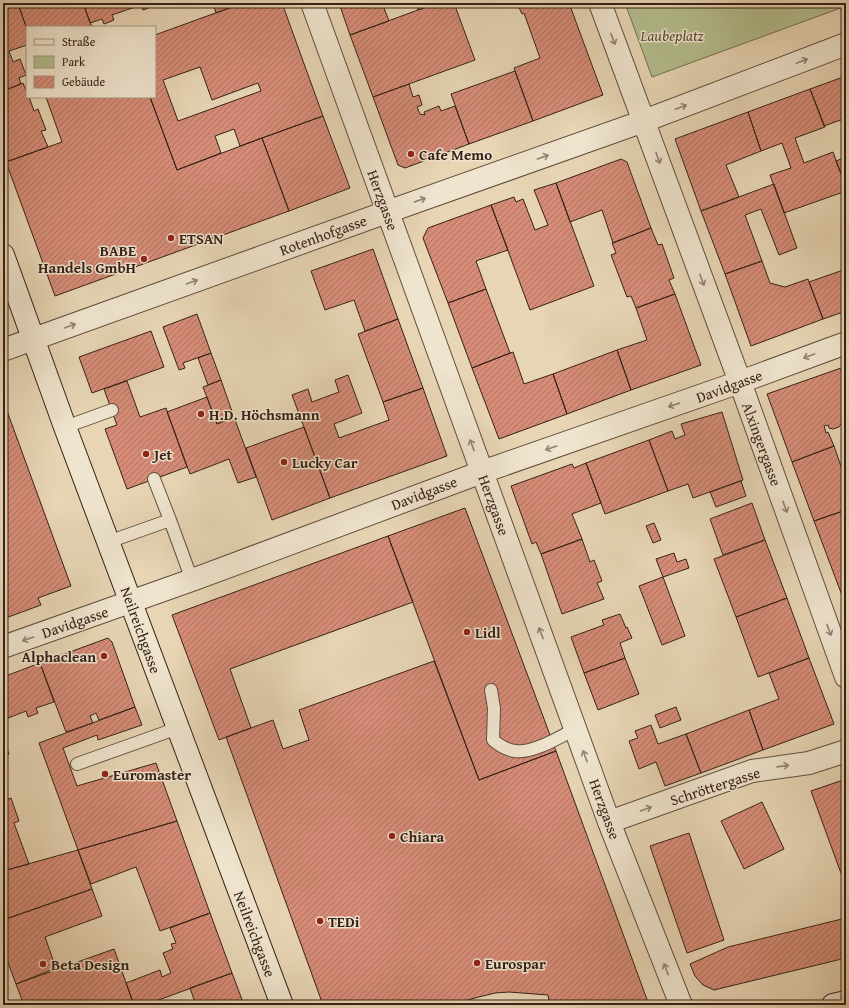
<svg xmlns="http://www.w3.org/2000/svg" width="849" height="1008" font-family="'Gentium Book Plus',serif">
<defs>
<pattern id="building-hatch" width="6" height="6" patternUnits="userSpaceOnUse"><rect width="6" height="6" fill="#d68c77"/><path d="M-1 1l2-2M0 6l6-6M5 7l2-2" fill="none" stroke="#ae7261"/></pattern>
</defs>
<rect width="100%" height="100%" fill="#e7d5b4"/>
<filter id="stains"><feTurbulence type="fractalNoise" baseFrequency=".005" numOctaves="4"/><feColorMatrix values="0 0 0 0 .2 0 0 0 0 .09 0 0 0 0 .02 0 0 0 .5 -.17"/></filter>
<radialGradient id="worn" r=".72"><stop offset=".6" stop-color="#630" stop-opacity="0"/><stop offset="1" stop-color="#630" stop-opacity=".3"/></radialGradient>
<path fill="#b4bd8e" stroke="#756f53" d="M625,3H846V6L652,77Z"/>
<path fill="url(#building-hatch)" stroke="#362118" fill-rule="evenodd" d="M22,3H83L92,27H27V29L18,4Z
M83,3H151L153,6L143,10L141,5L112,15L114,20L104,24L102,19L90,23Z
M213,3H243L216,13Z
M243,3H282L323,116L240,146L234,129L215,136L221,153L177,170L150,97H155V35ZM200,67L212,100L258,83L261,91L178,121L163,80Z
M339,3H382L389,21L350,35Z
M416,3H437L418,10Z
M437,3H454L475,60L373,97L350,35Z
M517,3H569L603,95L533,121L514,68L540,58L524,13L522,14Z
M18,4L27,29V45L9,51L13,62L20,59L26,75L19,78L21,84L3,91V10Z
M515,71L533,121L469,144L451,94Z
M846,76V118L824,126L810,89Z
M23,83L27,93V97H29L34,111L38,109L46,130L41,131L48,147L6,162L3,154V91Z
M409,84L413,97L419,95L422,105L417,107L420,114L425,115L424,112L439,106L441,111L455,106L469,144L405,168L398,165L373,97Z
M810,89L825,127L795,138L804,163L833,152L846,187V191L784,213L770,175L791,168L782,143L761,151L748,112Z
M46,97H150L177,170L262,138L289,211L55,296L6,162L62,142Z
M748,112L761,151L726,165L739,197L701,211L675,139Z
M323,116L350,188L289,211L262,138Z
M846,157V187L836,161Z
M621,159L627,162L651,228L613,243L602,210L570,222L556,183Z
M556,183L594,286L530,310L491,205L514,197L516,202L523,199L535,230L548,225L534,190Z
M774,184L797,248L779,255L761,209L745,215L762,261L725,274L701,211Z
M491,205L508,250L476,261L486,289L448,303L423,238L428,228Z
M651,228L658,245L662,244L674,278L669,280L675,294L636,308L631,296L627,297L611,255L616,253L612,243Z
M373,249L398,319L365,331L354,300L325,310L311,271Z
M762,261L770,283L785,287L808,279L823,319L751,346L725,274Z
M846,269V311L823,319L809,282Z
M486,289L510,353L472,368L448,303Z
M675,294L701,365L631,390L617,350L647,340L636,308Z
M197,314L211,353L183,363L185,368L179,370L163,327Z
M398,319L423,388L383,402L358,334Z
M151,331L164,367L92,393L79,357Z
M617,350L631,390L567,414L553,374Z
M513,352L524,384L553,374L567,414L499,439L472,368Z
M211,353L221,380L208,385L198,358Z
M846,367V383L841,368Z
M841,368L846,383V411L841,413L843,420L839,427L833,429L829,428L828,425L824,426L826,433L828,432L834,446L792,462L767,394Z
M348,375L362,413L334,424L339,438L389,420L383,402L423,388L447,456L330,498L292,395L308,389L312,402L339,392L335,380Z
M221,380L234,417L217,424L203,387Z
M127,381L140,417L166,408L187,467L127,489L105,429L117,425L104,389Z
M207,397L217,424L234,417L256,477L238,483L229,459L190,474L167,412Z
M3,400L71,586L38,598L41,605L3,619Z
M722,412L743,480L693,498L688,484L668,491L649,440L672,431L675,439L685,435L681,424Z
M304,427L330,498L272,520L246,448Z
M649,440L668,491L605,514L586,463Z
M834,446L843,472L846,470V510L814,521L792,462Z
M586,463L601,503L572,514L582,539L541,554L536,542L532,544L511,486L572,464L574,468Z
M741,481L746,496L716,507L710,492Z
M752,503L765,540L723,555L710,519Z
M465,508L556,751L479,780L388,536Z
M846,510V606L814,521Z
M654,523L661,540L653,543L646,526Z
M388,536L413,602L230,669L251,728L219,740L172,615Z
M582,539L590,562L594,560L602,581L597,583L604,599L562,614L541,554Z
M765,540L787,598L736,617L714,559Z
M674,553L677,562L686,559L689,568L663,577L656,559Z
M663,577L685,636L662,645L639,586Z
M787,598L809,658L758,677L736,617Z
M620,614L626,628L627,627L632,638L620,643L625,658L584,673L571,637L604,625L602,620Z
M108,638L112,642L135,707L99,720L96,713L90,716L93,723L66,732L40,663Z
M625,658L639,694L598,710L584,673Z
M809,658L834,724L763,750L749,710L779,699L769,673Z
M434,661L479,780L556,751L649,1005H550L548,995L509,992L495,993L471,999L456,1005H323L226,737L273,720L283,749L309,740L299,710Z
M40,663L54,702L36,708L38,713L28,717L26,711L3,720V677Z
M135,707L142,725L98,740L97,735L63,748L77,786L156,763L177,821L78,850L39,743Z
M676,707L681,720L660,728L655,715Z
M749,710L763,750L701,773L686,734Z
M651,725L658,744L686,734L701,773L665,786L656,762L639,769L629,741L638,738L635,731Z
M3,739L9,754L3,756Z
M846,779V887L811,791Z
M3,791L6,800L11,798L19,821L14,823L29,864L3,871Z
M762,802L784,849L744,869L721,821Z
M177,821L210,913L160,931L136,867L91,884L78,850Z
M689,833L724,940L687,953L650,846Z
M78,850L92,889L3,920V871Z
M92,889L102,916L45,937L56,968L16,984L3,949V920Z
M210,913L232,973L145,1005H134L126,983L160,970L162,977L171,973L163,953L173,949L171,944L176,943L170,928Z
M846,918V958L714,990L703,985L695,976L690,964L728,947Z
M114,949L134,1005H24L16,984Z
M232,973L244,1005H196L190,988Z"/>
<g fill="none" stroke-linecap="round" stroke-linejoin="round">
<defs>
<path id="lane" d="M65,427L112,410
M170,520L192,580
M108,542L170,520L154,479
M491,690L494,708L493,740C500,746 506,750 515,751C532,754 560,737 575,729
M77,764L178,728"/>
<path id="street" d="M312,3L609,822L681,1005
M600,3L740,382L846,677
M3,350L387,212L644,121L846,44
M3,647L192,580L482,472L740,382L846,343
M609,822L752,771L809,763L846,751"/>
<path id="secondary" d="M3,255L65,427L282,1005
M833,1005L846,1002"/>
</defs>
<use href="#lane" stroke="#624e3f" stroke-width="14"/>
<use href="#street" stroke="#624e3f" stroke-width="24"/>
<use href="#secondary" stroke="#362118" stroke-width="24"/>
<use href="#lane" stroke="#efe4ce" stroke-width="12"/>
<use href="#street" stroke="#efe4ce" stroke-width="22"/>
<use href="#secondary" stroke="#efe4ce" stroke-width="22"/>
</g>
<defs><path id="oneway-shaft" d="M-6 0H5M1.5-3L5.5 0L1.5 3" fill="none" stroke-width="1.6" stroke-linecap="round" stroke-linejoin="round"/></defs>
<g stroke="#928273">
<use href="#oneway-shaft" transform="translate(613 39) rotate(69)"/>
<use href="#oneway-shaft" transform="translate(802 61) rotate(-21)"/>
<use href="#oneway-shaft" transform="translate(681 107) rotate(-21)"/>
<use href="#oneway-shaft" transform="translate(543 157) rotate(-19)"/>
<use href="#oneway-shaft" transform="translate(658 158) rotate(70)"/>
<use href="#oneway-shaft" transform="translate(420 200) rotate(-19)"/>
<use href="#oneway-shaft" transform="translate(702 280) rotate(70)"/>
<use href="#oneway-shaft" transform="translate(192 282) rotate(-20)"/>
<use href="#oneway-shaft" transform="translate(70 326) rotate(-20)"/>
<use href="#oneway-shaft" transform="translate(809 356) rotate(160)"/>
<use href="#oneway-shaft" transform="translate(674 405) rotate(161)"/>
<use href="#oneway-shaft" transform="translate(472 445) rotate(-110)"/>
<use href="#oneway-shaft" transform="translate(551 448) rotate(161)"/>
<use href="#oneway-shaft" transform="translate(785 507) rotate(70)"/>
<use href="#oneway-shaft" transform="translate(829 630) rotate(70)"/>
<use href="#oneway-shaft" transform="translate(541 633) rotate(-110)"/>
<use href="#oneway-shaft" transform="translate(28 639) rotate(161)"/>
<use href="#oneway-shaft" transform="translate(585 756) rotate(-110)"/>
<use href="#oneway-shaft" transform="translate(783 766) rotate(-8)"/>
<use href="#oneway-shaft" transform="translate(646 809) rotate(-20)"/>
<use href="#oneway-shaft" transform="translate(666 969) rotate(-111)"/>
</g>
<g fill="#8f2418" stroke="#efe4ce" stroke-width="1.5">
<circle cx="411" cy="154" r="4"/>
<circle cx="171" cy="238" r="4"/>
<circle cx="144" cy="259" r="4"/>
<circle cx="201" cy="414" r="4"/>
<circle cx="146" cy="454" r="4"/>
<circle cx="284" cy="462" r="4"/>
<circle cx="467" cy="632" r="4"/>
<circle cx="104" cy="656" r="4"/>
<circle cx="105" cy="774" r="4"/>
<circle cx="392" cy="836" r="4"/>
<circle cx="320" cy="921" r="4"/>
<circle cx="477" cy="963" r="4"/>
<circle cx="43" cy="964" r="4"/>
</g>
<g text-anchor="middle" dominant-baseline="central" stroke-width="3" stroke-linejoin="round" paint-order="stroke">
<g font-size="15" font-style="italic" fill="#564836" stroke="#efe4ce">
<text x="672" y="35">Laubeplatz</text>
</g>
<g font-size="15" font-weight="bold" fill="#362118" stroke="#efe4ce" text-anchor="start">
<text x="419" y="154">Cafe Memo</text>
<text x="179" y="238">ETSAN</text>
<text x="136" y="250" text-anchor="end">BABE<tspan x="136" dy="17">Handels GmbH</tspan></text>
<text x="209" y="414">H.D. Höchsmann</text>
<text x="154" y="454">Jet</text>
<text x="292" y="462">Lucky Car</text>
<text x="475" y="632">Lidl</text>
<text x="96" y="656" text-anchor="end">Alphaclean</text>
<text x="113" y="774">Euromaster</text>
<text x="400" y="836">Chiara</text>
<text x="328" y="921">TEDi</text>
<text x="485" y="963">Eurospar</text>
<text x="51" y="964">Beta Design</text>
</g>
<g font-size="15" fill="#362118" stroke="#efe4ce">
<text transform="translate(383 200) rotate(70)">Herzgasse</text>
<text transform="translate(323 235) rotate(-20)">Rotenhofgasse</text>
<text transform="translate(729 386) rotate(-20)">Davidgasse</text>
<text transform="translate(762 444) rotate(70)">Alxingergasse</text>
<text transform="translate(424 493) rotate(-21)">Davidgasse</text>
<text transform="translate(494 505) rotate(70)">Herzgasse</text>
<text transform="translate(75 622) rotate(-19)">Davidgasse</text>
<text transform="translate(141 630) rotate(70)">Neilreichgasse</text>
<text transform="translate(715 786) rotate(-18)">Schröttergasse</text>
<text transform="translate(605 809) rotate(70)">Herzgasse</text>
<text transform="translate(255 934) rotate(69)">Neilreichgasse</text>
</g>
</g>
<rect width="849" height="1008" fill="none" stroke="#e7d5b4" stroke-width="16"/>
<rect x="4" y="4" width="841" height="1000" fill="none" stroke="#362118" stroke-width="2"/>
<rect x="8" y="8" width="833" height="992" fill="none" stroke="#362118"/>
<rect x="26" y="26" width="130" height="72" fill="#efe4ce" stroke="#a59685"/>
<rect x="34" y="39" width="20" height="6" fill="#efe4ce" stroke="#a59685"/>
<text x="62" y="46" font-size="12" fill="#362118">Straße</text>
<rect x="34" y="56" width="20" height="12" fill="#b4bd8e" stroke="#a59685"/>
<text x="62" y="66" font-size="12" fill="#362118">Park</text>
<rect x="34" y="76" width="20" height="12" fill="url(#building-hatch)" stroke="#a59685"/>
<text x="62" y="86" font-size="12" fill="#362118">Gebäude</text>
<rect width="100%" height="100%" filter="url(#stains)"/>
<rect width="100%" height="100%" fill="url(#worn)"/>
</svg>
